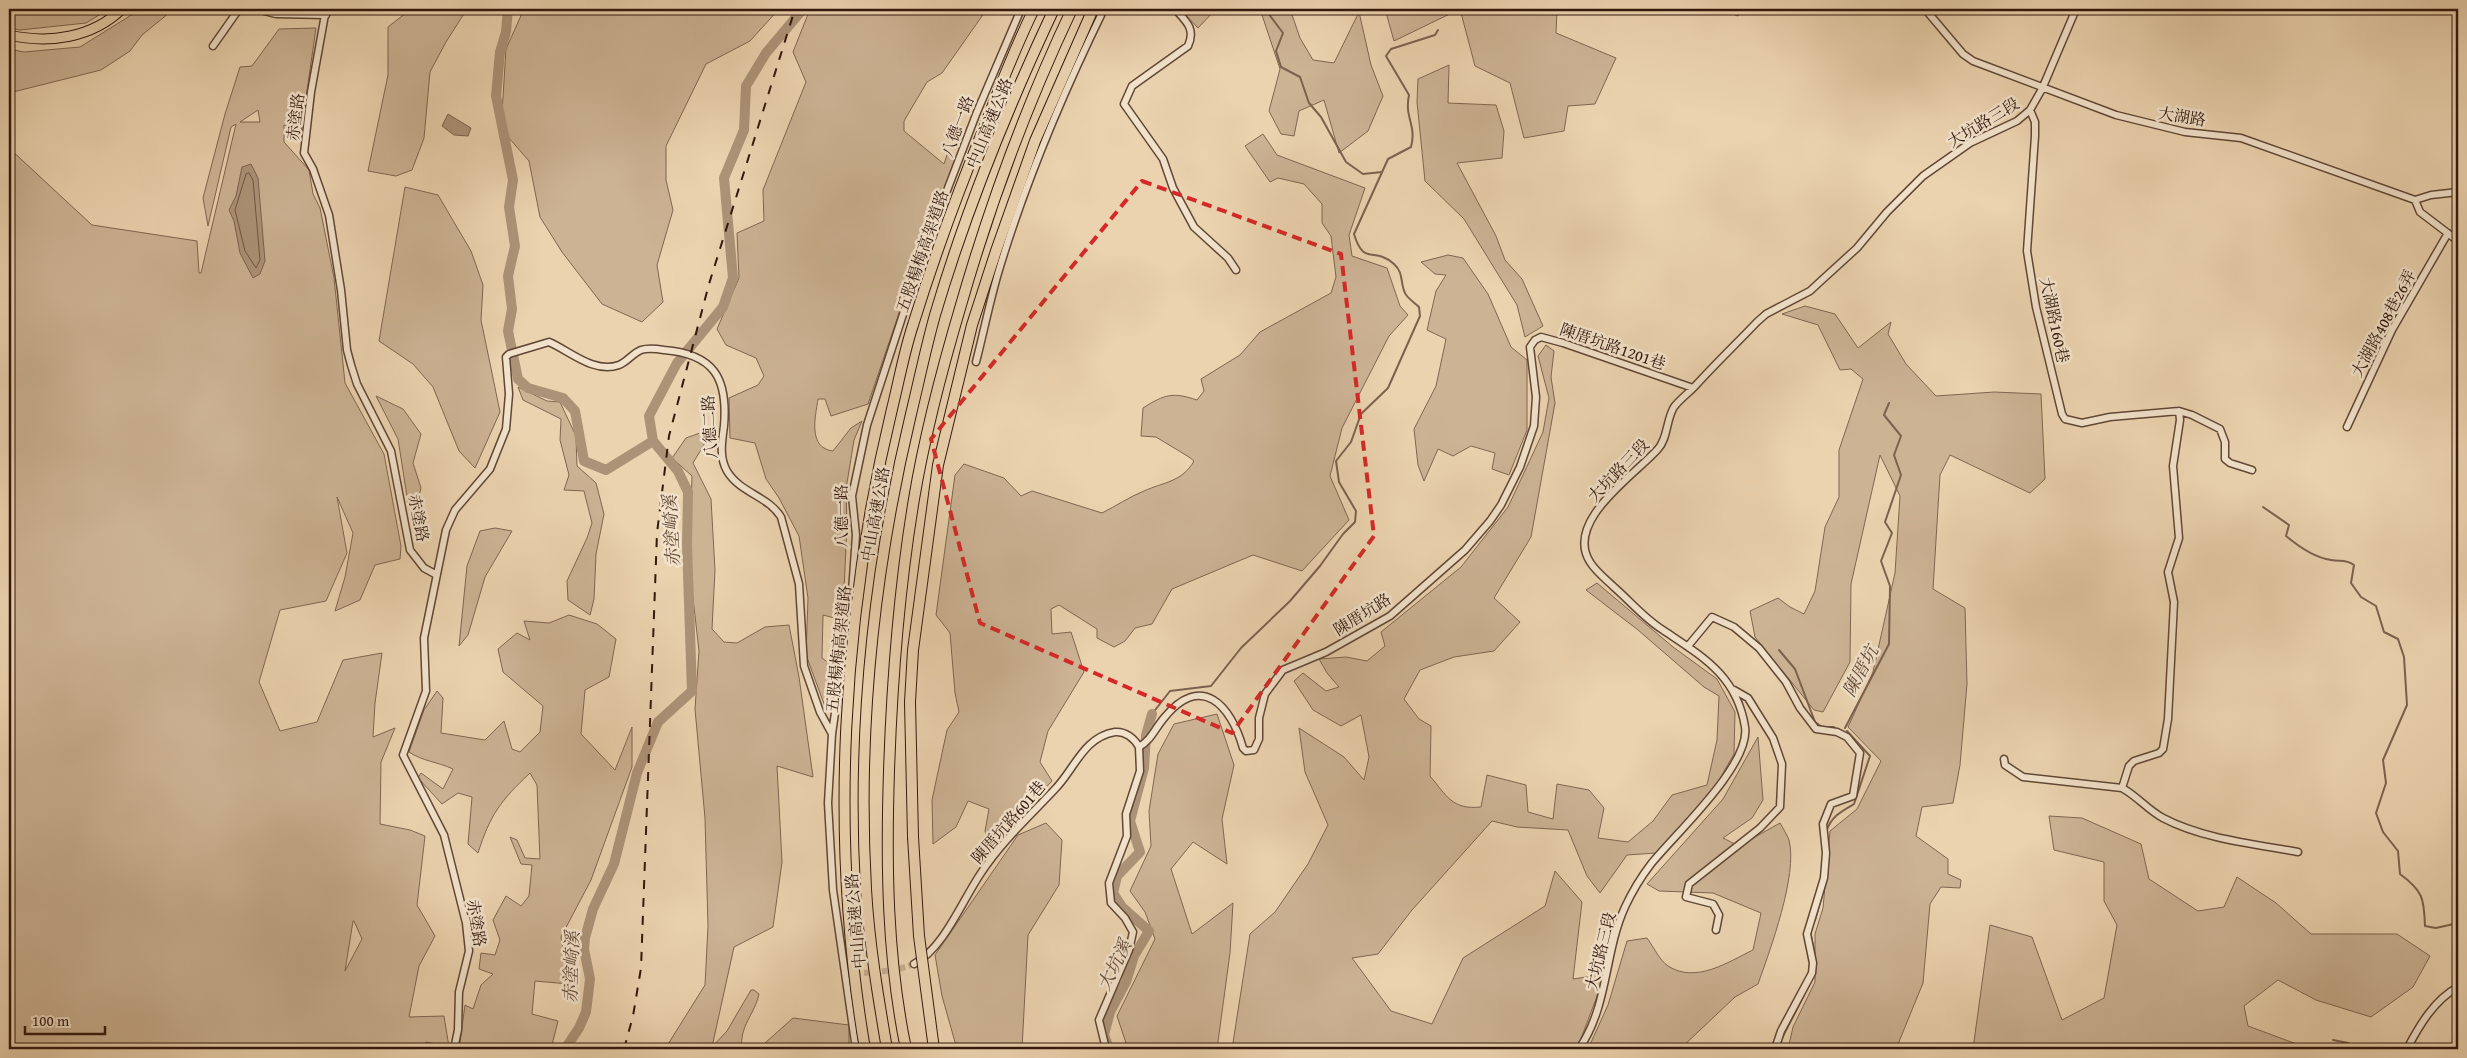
<svg xmlns="http://www.w3.org/2000/svg" width="2467" height="1058" font-family="'Gentium Book Plus','Noto Serif TC',serif">
<rect width="100%" height="100%" fill="#ebd3af"/>
<filter id="stains"><feTurbulence type="fractalNoise" baseFrequency=".004" numOctaves="4"/><feColorMatrix values="0 0 0 0 .2 0 0 0 0 .09 0 0 0 0 .02 0 0 0 .5 -.17"/></filter>
<radialGradient id="worn" r=".72"><stop offset=".6" stop-color="#630" stop-opacity="0"/><stop offset="1" stop-color="#630" stop-opacity=".3"/></radialGradient>
<path fill="#ccb394" stroke="#7f6651" fill-rule="evenodd" d="M9,9H109L86,23L20,30L9,28Z
M141,9H174L142,35L130,51L101,70L9,93V49L24,52L80,47Z
M411,9H467L446,42L430,72L424,138L412,170L396,176L368,171L388,75V27Z
M524,9H779L750,41L706,64L666,146V180L673,210L657,265L663,302L642,322L602,304L562,252L540,217L529,161L501,129L506,49Z
M810,9H987L942,73L927,82L904,121V131L944,164L947,155L956,160L910,281L868,404L831,416L825,399H818C815,418 808,448 833,451L851,428L862,421L854,440L846,489L847,524L844,590L838,619L823,615L822,658L830,664L827,712L806,655L808,598L799,536L779,498L766,479L755,443L730,438L729,398L758,385L764,376L756,358L726,345L717,329L739,278L737,233L764,221L763,190L806,82L793,52Z
M1180,9H1216L1198,28Z
M1260,9H1290L1300,38L1313,60L1334,63L1359,12L1371,65L1383,96L1368,131L1339,153L1324,100L1299,111L1294,136L1281,134L1269,111L1280,69Z
M1385,9H1557L1556,33L1616,58L1595,104L1568,106L1564,131L1524,138L1510,83L1475,66L1460,9L1394,41Z
M1718,9H1744L1738,16Z
M316,28L301,133L284,125V142L309,170L313,194L320,208L334,278L345,383L384,454L401,546L400,559L375,565L360,600L335,611L345,577L353,533L337,497L347,553L326,601L280,610L259,682L280,731L317,722L343,660L382,653L375,703L373,737L395,728L381,762L380,824L410,830L425,836L417,905L435,936L419,966L409,1017L444,1016L449,1047L426,1042L423,1049H9V148L92,225L197,241L199,273H201L236,124L231,127L208,226L203,198L225,114L240,67L252,66L279,29ZM258,110L260,122H240ZM354,921L362,939L345,971L353,921Z
M1449,65L1448,103L1496,105L1504,131L1502,158L1457,163L1496,236L1505,260L1522,279L1543,326L1525,337L1517,305L1464,219L1425,181L1417,102L1418,79Z
M1263,134L1277,155L1365,188L1349,235L1352,256L1387,268L1400,306L1408,315L1389,336L1342,428L1330,476L1349,520L1302,571L1253,555L1172,589L1152,624L1135,628L1125,641L1114,647L1097,638V629L1059,605L1051,609L1052,634L1071,632L1084,672L1048,731L1040,762L1052,781L991,846L985,831L989,809L968,801L956,827L933,844L932,800L947,730L959,712L955,693L950,633L936,615L955,475L964,464L1004,478L1021,496L1032,491L1102,513C1116,506 1129,497 1144,491C1164,482 1182,482 1194,461L1189,457L1156,437L1141,436L1143,408C1165,394 1173,392 1197,400L1204,391L1201,379L1240,355L1260,332L1331,293L1336,277L1331,236L1322,223V204L1304,184L1278,178L1270,182L1245,146Z
M405,187L438,195L471,251L483,285L481,320L500,412L475,468L459,451L433,387L413,364L379,341Z
M1448,255L1463,258L1488,294L1511,347L1527,360V430L1509,475L1492,469L1495,453L1471,446L1453,456L1438,449L1424,481L1418,465L1414,429L1436,386L1446,339L1427,330L1436,291L1446,275L1435,274L1421,262Z
M1805,306L1835,314L1858,348L1891,322L1888,334L1906,364L1936,396L1994,392L2041,394L2045,479L2030,493L1950,455L1940,475L1933,589L1965,608L1967,684L1960,765L1953,803L1922,807L1916,836L1948,859V874L1961,880L1960,888L1941,887L1930,904L1923,983L1896,1049H1788L1793,1027L1815,982V934L1823,908L1830,831L1857,809L1881,761L1848,727L1873,672L1895,573L1900,496L1880,455L1851,584L1850,662L1823,712L1814,710L1755,637L1750,611L1778,598L1790,607L1804,614L1815,591L1825,527L1839,497V450L1863,379L1851,369L1840,370L1818,325L1782,314Z
M1546,345L1554,351L1551,377L1555,403L1531,537L1494,598L1520,622L1494,651L1454,657L1420,670L1404,699L1419,719L1431,726L1430,776C1447,796 1452,810 1481,807L1487,775L1526,785L1528,812L1553,819L1557,784L1589,790L1604,808L1598,838L1628,842L1653,821L1672,795L1707,785L1717,740L1719,696L1704,687L1638,630L1586,590L1597,583L1673,647L1717,679L1735,712L1734,754L1715,787L1656,853L1627,855L1600,893L1587,876L1568,830L1517,827L1492,821L1412,910L1378,954L1352,958L1391,1011L1432,1024L1463,958L1545,906L1555,871L1582,902L1573,979L1593,976L1613,934L1604,978L1580,1041L1572,1049H1232L1250,934L1275,912L1308,864L1328,825L1305,772L1299,728L1344,757L1364,780L1369,757L1361,715L1341,726L1313,710L1294,681L1303,673L1326,691L1339,687L1327,673L1319,659L1346,657L1367,661L1385,646L1381,632L1461,567L1508,507L1543,432L1549,398L1538,356Z
M518,387L547,401L560,402L576,436L577,466L596,483L604,514L596,554L594,599L590,615L568,600L567,581L587,538L592,523L584,491L564,490L569,475L560,440L561,419L523,400Z
M376,396L403,409L421,434L413,463L421,488L419,496H413L408,503L398,439Z
M714,428L693,463L711,499L715,570L712,629L724,642L737,643L765,627L789,625L799,677L813,777L777,766L782,862L773,927L734,947L712,1047L727,1031L751,990H754L759,994C755,1014 739,1026 742,1049H665L705,985L708,926L705,818L695,709L699,651L689,563L692,476L672,458L686,438Z
M495,528L512,531L485,577L468,635L459,646L467,566L480,531Z
M569,615L597,624L616,639L609,677L585,690L581,734L615,770L632,727V767L591,880L561,937L569,984L535,981L532,1014L558,1021L551,1049H459L465,1005L473,1009L481,985L493,974L479,969L481,953L495,955L500,940L493,920L506,896L521,906L529,896L532,865L521,864L510,837L517,840L525,858L540,859L537,785L530,773C501,800 490,815 478,853L468,844L472,797L458,793L442,804L418,778L421,773L443,789L453,769C438,762 422,761 409,752L424,710L437,691L443,698L441,733L485,740L504,721L512,749L520,752L540,732L543,706L503,672L498,649L517,633L530,640L524,621L549,623Z
M1217,714L1234,765L1222,819L1227,864L1193,842L1171,869L1192,934L1233,903L1230,953L1217,1049H1128L1117,1016L1155,939L1145,912L1130,891L1151,846L1149,811L1158,754L1174,724Z
M1758,737L1763,800L1752,818L1723,838L1739,846L1780,823C1783,828 1787,835 1789,840C1798,875 1770,950 1758,984L1735,997L1680,1049H1588L1608,1005L1627,941L1647,938C1653,946 1660,961 1668,966C1696,984 1728,962 1753,950L1761,913L1713,893L1659,891L1647,884L1723,799Z
M2049,816L2082,818L2141,844L2149,879L2198,911L2224,907L2237,877L2276,903L2311,934H2397L2430,956L2413,987L2371,1017L2316,1000L2278,980L2244,1006L2248,1026L2310,1049H1973L1990,925L2032,937L2062,1020L2104,998L2117,925L2104,901V862L2054,850Z
M1046,823L1062,840L1059,885L1028,935L1022,1049H957L942,996L935,955L1018,835Z
M793,1018L849,1025V1049H763L765,1043Z"/>
<path fill="#ac9378" stroke="#7b624e" d="M448,114L471,128L468,136L454,135L442,126Z
M251,164L258,178L265,261L260,274L253,278L240,253L234,221L229,210L236,196L242,167Z"/>
<g fill="none" stroke-linecap="round" stroke-linejoin="round">
<path stroke="#6f5643" stroke-width="1" d="M249,173L253,180L260,260L256,268L245,251L235,210L246,174Z"/>
<path stroke="#7b624e" stroke-width="2" d="M1270,9L1268,13L1283,33L1276,51L1281,67L1300,77L1309,103L1321,117L1346,162L1363,174L1382,172
M2263,507L2289,525L2286,536C2298,546 2316,558 2331,560C2341,562 2345,559 2354,565L2351,583L2361,597L2376,606L2384,632L2398,639L2404,657L2407,705L2383,760L2386,783L2376,813L2383,832L2398,851L2400,874C2423,891 2424,898 2425,926L2436,928L2458,923
M1779,650L1795,669L1815,722L1822,727H1834
M1152,714L1170,691L1211,686L1241,648L1290,601L1320,566L1343,534L1355,522L1356,511L1339,482L1336,461L1351,442L1361,414L1388,388L1420,316L1419,307C1415,303 1407,298 1405,293C1400,283 1404,273 1394,264C1374,246 1364,267 1354,234L1388,159L1411,147C1417,125 1404,118 1409,95L1386,56L1391,49L1435,35L1438,30
M1845,728L1889,644L1890,586L1881,561L1892,533L1885,522L1901,475L1894,455L1901,436L1884,415L1889,403
M1826,832C1831,817 1840,812 1854,804L1870,756L1847,731
M1827,877L1828,862
M1815,920L1826,881
M1810,931L1814,951
M1815,973L1816,963
M2333,1040L2348,1043L2349,1049
M1780,1049L1781,1040L1804,995"/>
<path stroke="#ac9378" stroke-width="10" d="M508,9L506,32L500,52L496,96L513,180L509,207L515,246L508,276L512,309L508,331L518,379L528,388L563,398L575,411L584,461L606,470L653,441
M565,1049L579,1028L586,1012L590,979L584,949L585,938L593,909L614,864L637,773L658,722L692,691L687,545L688,492L678,471L653,441L649,416L677,363L723,307L733,278L724,178L744,130L746,86L766,53L803,9
M1109,1049L1104,1035L1110,1012L1126,982L1134,956L1149,931L1122,907L1113,893L1117,876L1140,852L1130,821L1144,768L1146,735L1152,714"/>
<path stroke="#c6ae8f" stroke-width="6" stroke-dasharray="6 3" stroke-linecap="butt" d="M864,973L896,970L914,964"/>
<defs>
<path id="minor" d="M256,9L276,14L326,15
M326,9L311,92L304,153L313,169L329,215L341,290L347,350L351,365L357,384L391,451L410,550L424,568L435,574
M1175,9C1186,21 1196,29 1188,46L1132,86L1124,104L1163,159L1173,188L1194,227L1228,258L1236,270
M1925,9L1963,54L1973,61L2116,115L2185,132L2241,138L2415,200L2431,195L2458,192
M213,46L239,9
M2030,110L2035,122V136L2027,251L2036,307L2062,414L2065,419L2082,423L2110,417L2179,411L2192,415L2220,429L2225,442V459L2230,463L2252,470
M2415,200L2420,212L2458,241
M976,362C984,331 990,300 999,270C1026,180 1063,93 1104,9
M2347,427L2392,330L2448,233
M1688,646L1712,617L1734,627L1759,648L1786,682L1800,708L1816,729L1837,732L1847,737L1860,753L1853,796L1831,804L1823,824L1826,853L1824,878L1807,934L1813,963L1812,973L1781,1031L1775,1049
M2004,759L2005,765L2023,777L2122,788L2129,766L2134,761L2159,753L2163,749L2168,719L2174,602L2168,572L2179,538L2173,466L2180,420L2179,411
M2122,788C2137,796 2148,810 2163,818C2203,839 2254,844 2298,852
M1716,930L1719,915L1713,904L1686,897L1689,884L1760,828L1780,807L1782,764L1773,738L1748,698L1734,690
M914,964C944,948 962,901 981,873C1002,841 1030,816 1056,788C1075,768 1084,737 1115,732C1125,731 1134,738 1139,747
M454,1049L458,1030L459,992L469,951L466,923L444,835L403,755L426,691L424,638L446,530L455,510L490,469L506,429L509,394L506,357L509,354L549,342C570,351 594,374 619,365C627,362 633,353 641,350C647,348 658,349 664,350C714,354 728,378 724,426C722,441 719,457 727,471C740,493 768,496 781,517L799,584L804,666L820,712L832,734
M856,1049L833,890L828,803L832,734L852,592L856,535L852,496L867,425L922,256L977,112L1021,9
M1106,1049L1099,1020L1129,950L1133,932L1125,918L1111,903L1109,883L1127,836L1126,814L1140,771L1139,747C1152,739 1154,730 1164,718C1201,672 1231,705 1243,748L1246,751L1254,750L1259,739V718L1265,694L1283,670L1326,652L1390,616L1465,550L1490,521L1501,505L1520,467L1534,426L1536,397L1530,347L1535,340L1541,337L1563,343L1693,388
M1579,1049C1609,1005 1604,953 1625,907C1632,892 1641,877 1651,864C1674,835 1751,765 1745,727C1737,676 1703,657 1663,630C1645,619 1631,602 1615,588C1607,580 1596,572 1590,562C1564,521 1635,475 1658,449C1668,438 1666,420 1674,407C1680,399 1690,392 1697,384C1716,363 1737,343 1757,322L1766,314L1810,291L1823,279L1857,248L1887,212L1923,176L1970,143L2017,121L2030,110L2042,89L2076,9
M2407,1049C2419,1026 2434,1000 2458,987"/>
<path id="major" d="M9,35C49,44 92,38 122,9"/>
<path id="highway" d="M913,837L910,702L913,650L938,465L972,325L996,251L1035,141L1093,9
M887,1049C878,996 869,943 866,889C857,730 874,569 911,414C919,381 926,347 935,315C966,210 1008,107 1054,9
M906,1049C887,957 886,865 889,771C892,680 899,589 914,499C925,433 942,369 961,305C990,204 1027,104 1072,9"/>
</defs>
<use href="#minor" stroke="#604736" stroke-width="9"/>
<use href="#major" stroke="#32180e" stroke-width="11"/>
<use href="#highway" stroke="#32180e" stroke-width="12"/>
<use href="#minor" stroke="#f2e2cb" stroke-width="6"/>
<use href="#major" stroke="#ebd3af" stroke-width="9"/>
<use href="#highway" stroke="#ebd3af" stroke-width="10"/>
<path stroke="#32180e" stroke-width="2" stroke-dasharray="9 9" stroke-linecap="butt" d="M624,1049L633,1016L641,968L657,533L669,436L709,284L795,9"/>
<defs>
<path id="highway-bridge" d="M913,837L919,936L934,1049
M865,1049C829,838 842,617 892,409C899,381 904,352 913,325C934,257 959,189 986,123C1001,84 1016,46 1034,9"/>
</defs>
<use href="#highway-bridge" stroke="#32180e" stroke-width="12" stroke-linecap="butt"/>
<use href="#highway-bridge" stroke="#ebd3af" stroke-width="10"/>
</g>
<path fill="none" stroke="#d62828" stroke-width="4" stroke-dasharray="10 6" stroke-linejoin="round" d="M1142,181L1341,254L1374,536L1232,733L980,623L931,439Z"/>
<g text-anchor="middle" dominant-baseline="central" stroke-width="5" stroke-linejoin="round" paint-order="stroke">
<g font-size="16" fill="#32180e" stroke="#f2e2cb">
<text transform="translate(2182 116) rotate(9)">大湖路</text>
<text transform="translate(295 117) rotate(-83)">赤塗路</text>
<text transform="translate(1983 122) rotate(-31)">大坑路三段</text>
<text transform="translate(989 123) rotate(-68)">中山高速公路</text>
<text transform="translate(957 126) rotate(-69)">八德一路</text>
<text transform="translate(922 251) rotate(-71)">五股楊梅高架道路</text>
<text transform="translate(2055 320) rotate(78)">大湖路160巷</text>
<text transform="translate(2383 323) rotate(-62)">大湖路408巷26弄</text>
<text transform="translate(1613 346) rotate(19)">陳厝坑路1201巷</text>
<text transform="translate(709 427) rotate(-93)">八德二路</text>
<text transform="translate(1618 470) rotate(-46)">大坑路三段</text>
<text transform="translate(875 514) rotate(-80)">中山高速公路</text>
<text transform="translate(841 516) rotate(-90)">八德一路</text>
<text transform="translate(419 518) rotate(79)">赤塗路</text>
<text transform="translate(1362 614) rotate(-32)">陳厝坑路</text>
<text transform="translate(838 649) rotate(-84)">五股楊梅高架道路</text>
<text transform="translate(1008 822) rotate(-49)">陳厝坑路601巷</text>
<text transform="translate(855 921) rotate(-95)">中山高速公路</text>
<text transform="translate(477 923) rotate(81)">赤塗路</text>
<text transform="translate(1600 951) rotate(-76)">大坑路三段</text>
</g>
<g font-size="18" font-style="italic" fill="#634938" stroke="#f2e2cb">
<text transform="translate(671 531) rotate(-93)">赤塗崎溪</text>
<text transform="translate(1860 671) rotate(-62)">陳厝坑</text>
<text transform="translate(1114 965) rotate(-64)">大坑溪</text>
<text transform="translate(571 967) rotate(-88)">赤塗崎溪</text>
</g>
</g>
<rect width="2467" height="1058" fill="none" stroke="#ebd3af" stroke-width="30"/>
<rect x="10" y="10" width="2447" height="1038" fill="none" stroke="#32180e" stroke-width="2.5"/>
<rect x="15" y="15" width="2437" height="1028" fill="none" stroke="#32180e"/>
<path d="M25 1026v8h80v-8" fill="none" stroke="#32180e" stroke-width="2.5"/>
<text x="32" y="1026" font-size="15" fill="#32180e" stroke="#f2e2cb" stroke-width="4" paint-order="stroke">100 m</text>
<rect width="100%" height="100%" filter="url(#stains)"/>
<rect width="100%" height="100%" fill="url(#worn)"/>
</svg>
